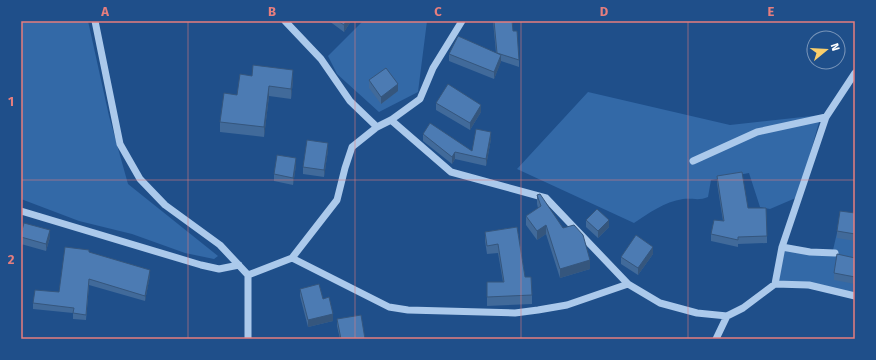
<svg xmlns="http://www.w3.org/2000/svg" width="876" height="360" font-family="'Fira Sans',sans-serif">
<rect width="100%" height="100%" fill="#1f4f8a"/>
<path fill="#3369a7" d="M21,21H88L109,116L128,184L218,256L214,259L185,253L132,234L79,221L21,199Z
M363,21H427L418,92L379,112L337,74L328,56Z
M588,92L730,125L821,115L798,197L770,209L760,207L749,173L711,180L708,197C699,201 693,198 683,199C664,202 649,213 634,223L517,169Z
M840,220L855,222V297L777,283L781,249L833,250Z"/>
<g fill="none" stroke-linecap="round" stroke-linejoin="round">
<path stroke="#abc9eb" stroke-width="7" d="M95,21L120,144L140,179L165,205L220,245L248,275V339
M285,21L321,59L350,101L377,127
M391,120L451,172L546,198L628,284
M693,161L757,132L826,117
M21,211L201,265L219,269L239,265
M782,247L810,252L835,253
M292,258L389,307L408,310L515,313L538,310L567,305L628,284L660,303L697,313L727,316L743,308L775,284L809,285L855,296
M248,275L292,258L337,200L345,168L352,147L377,127L391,120L420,99L433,68L462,21
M775,284L782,247L826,117L855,73
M716,339L727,316"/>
</g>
<path fill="#416a9a" d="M329,21H351L344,32Z
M493,21H512L513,31L519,60V67L501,61L494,79L449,61V54L496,53Z
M293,80L291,99L269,96L264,137L220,132V122L237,95Z
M369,80L398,91L381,104L369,88Z
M436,103L481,112L470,130L436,110Z
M423,134L472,151L491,139L486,166L455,159L452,164L423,141Z
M328,150L324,177L303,174V167Z
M296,165L293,185L274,181V174Z
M717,176L748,208L767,236V243L738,244V247L711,241V234L723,221L717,183Z
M537,195L590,269L560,278L546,234L537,240L526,225V216L538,208L537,204Z
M855,213V241L837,238V231Z
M586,220L609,227L598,238L586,227Z
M517,227L525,277L532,295V304L487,306V282H503L498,253L487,254L485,241V232Z
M21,234L50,237L46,251L21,244Z
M89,252L150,275L145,301L89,285L86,320L73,319V313L33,309V303L59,292Z
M653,254L638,275L621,264V257Z
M855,258V284L834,280V273Z
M300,289L333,321L308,327L300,296Z
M337,319L365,339H340L337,326Z"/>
<path fill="#35567d" d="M346,21H351L344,32V25Z
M501,55V62L494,79V72Z
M293,70V80L291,99V89Z
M398,84V91L381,104V97Z
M269,86V96L264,137V127Z
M481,105V112L470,130V123Z
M491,132V139L486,166V159Z
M328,143V150L324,177V170Z
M455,152V159L452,164V157Z
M296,158V165L293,185V178Z
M609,220V227L598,238V231Z
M546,225V234L537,240V231Z
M50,230V237L46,251V244Z
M653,247V254L638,275V268Z
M590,260V269L560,278V269Z
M150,270V275L145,301V296Z
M333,314V321L308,327V320Z"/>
<path fill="#4c7bb3" stroke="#35567d" d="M338,21H346L344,25Z
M494,21H512L513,31H517L519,60L497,53Z
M458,36L501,55L494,72L449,54Z
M253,65L293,70L291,89L269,86L264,127L220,122L224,93L237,95L240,74L252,76Z
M386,68L398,84L381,97L369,80Z
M448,84L481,105L470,123L436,103Z
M430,123L472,151L476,129L491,132L486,159L455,152L452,157L423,134Z
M307,140L328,143L324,170L303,167Z
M277,155L296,158L293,178L274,174Z
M742,172L748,208H766L767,236L738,237V240L711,234L714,220L724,221L717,176Z
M540,194L563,228L574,225L583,235L590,260L560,269L546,225L537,231L526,216L541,206L537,195Z
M597,209L609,220L598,231L586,220Z
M840,211L855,213V234L837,231Z
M24,223L50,230L46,244L21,237V234Z
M517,227L525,277H531L532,295L487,297V282H504L498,244L487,246L485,232Z
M636,235L653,247L638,268L621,257Z
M65,247L89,250V252L150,270L145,296L89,279L86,315L73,313L74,308L33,303L35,290L59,292Z
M837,254L855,258V277L834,273Z
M319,284L323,299L329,297L333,314L308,320L300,289Z
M361,315L365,339H341L337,319Z"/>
<path fill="none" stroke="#e67e7e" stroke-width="1" stroke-opacity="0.55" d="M188,21V339M355,21V339M521,21V339M688,21V339M21,180H855"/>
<rect width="876" height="360" fill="none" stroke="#1f4f8a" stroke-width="44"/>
<g transform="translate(826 50) rotate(72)"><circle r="19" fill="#1f4f8a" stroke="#7995b9"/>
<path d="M0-3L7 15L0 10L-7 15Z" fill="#f9ce6b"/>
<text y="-6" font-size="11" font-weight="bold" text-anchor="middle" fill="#ffffff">N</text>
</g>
<rect x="22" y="22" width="832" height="316" fill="none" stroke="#e67e7e" stroke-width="1.5"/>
<g font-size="13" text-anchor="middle" font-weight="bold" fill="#e67e7e">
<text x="105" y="16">A</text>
<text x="272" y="16">B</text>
<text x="438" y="16">C</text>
<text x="604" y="16">D</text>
<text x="771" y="16">E</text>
<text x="11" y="106">1</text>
<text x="11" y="264">2</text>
</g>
</svg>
